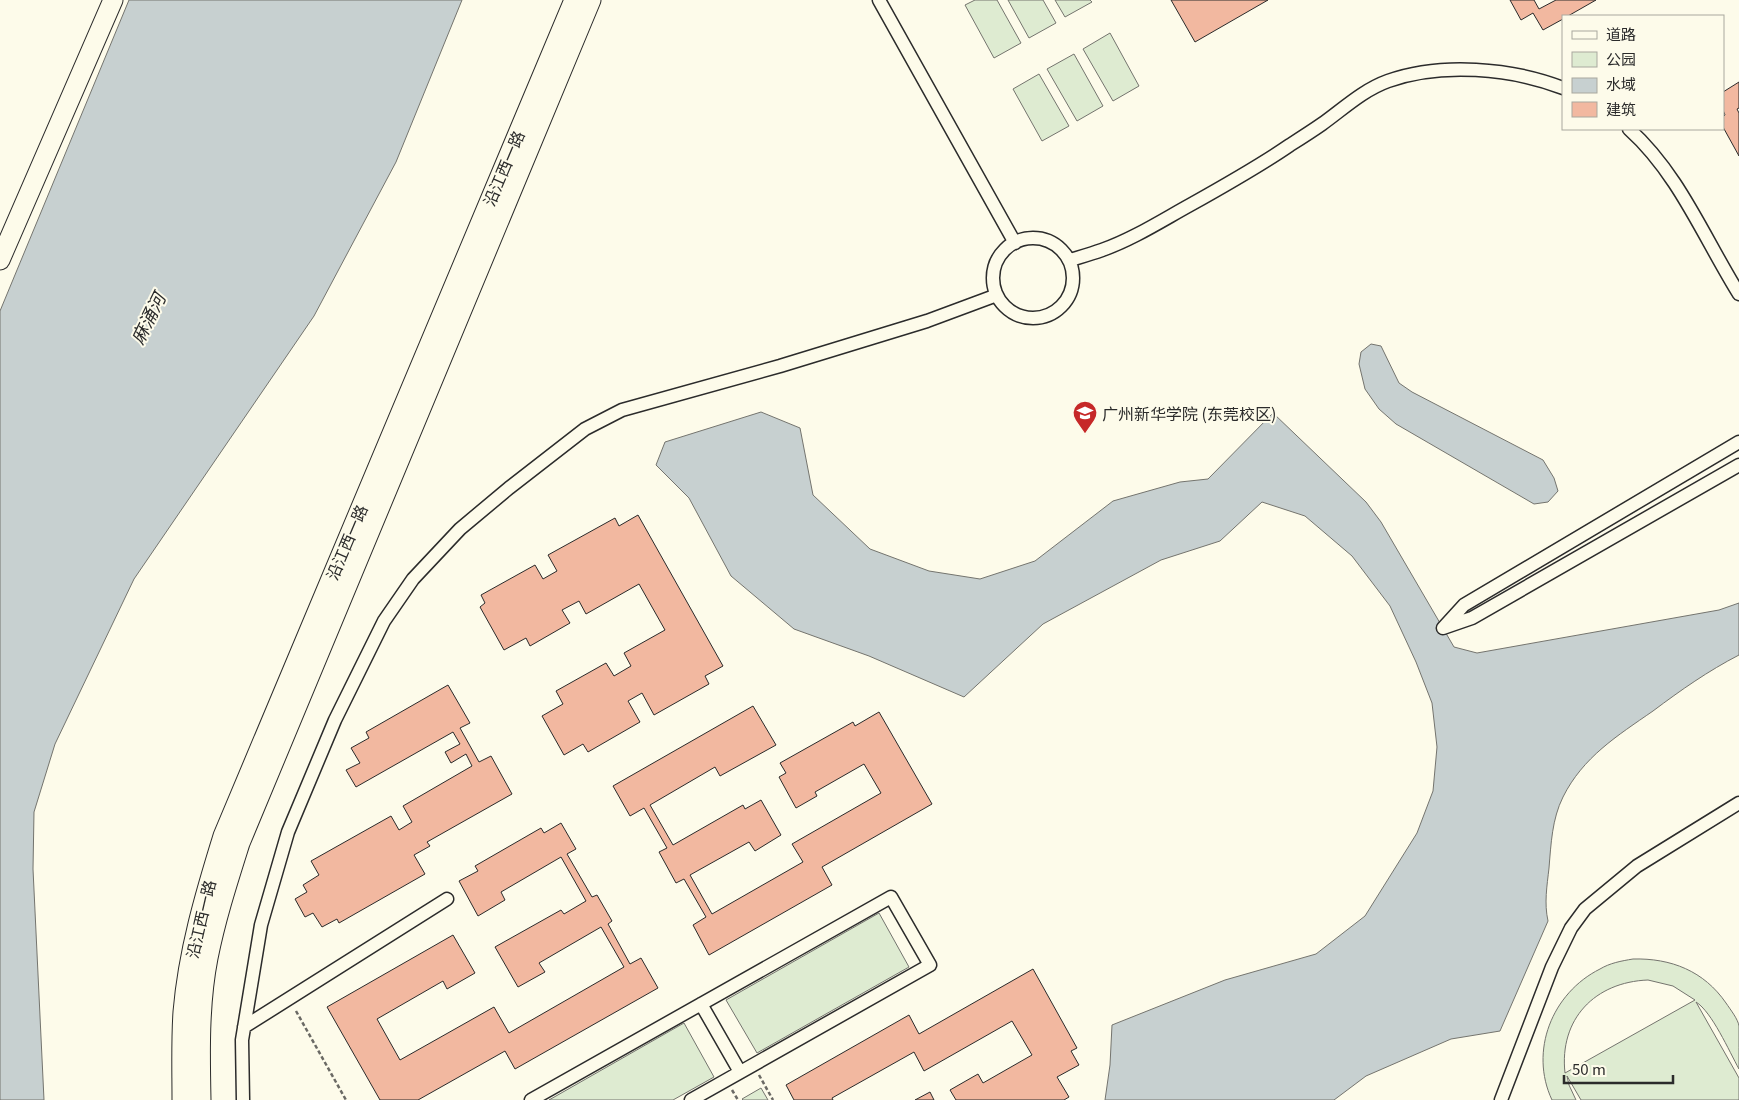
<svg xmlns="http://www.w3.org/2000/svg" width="1739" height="1100" font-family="Georgia,'Noto Sans SC',serif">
<rect width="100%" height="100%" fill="#fdfbea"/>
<path fill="#deebd1" stroke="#74746e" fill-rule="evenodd" d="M975,0H997L1021,43L994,58L965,5Z
M1008,0H1043L1056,23L1029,38Z
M1055,0H1090L1092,2L1065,17Z
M1110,33L1139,86L1113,101L1083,49Z
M1074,54L1103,106L1077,121L1047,69Z
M1039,74L1069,126L1042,141L1013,89Z
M879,913L909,967L757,1053L726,1000Z
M1633,959C1671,958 1704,971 1726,1003C1730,1009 1738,1019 1739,1026C1739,1040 1739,1055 1739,1069C1729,1051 1712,1012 1696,1002L1739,1078V1100H1581L1567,1076L1569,1085L1576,1100H1552C1529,1051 1552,993 1600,969C1610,963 1621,961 1633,959ZM1648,980L1673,986L1695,1000L1565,1073C1559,1019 1595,982 1648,980Z
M684,1023L714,1077L673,1100H549Z
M761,1088L768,1100H743L742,1099Z"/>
<path fill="#c7d0d0" stroke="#74746e" d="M129,0H462L396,162L314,316L134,579L55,744L34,812L33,869L44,1100H0V311Z
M1371,344L1381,346L1399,383L1412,392L1543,460L1554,478L1558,491L1548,502L1534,504L1396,424L1379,409L1365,389L1359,364L1361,352Z
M761,412L800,428L813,495L870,549L929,571L980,579L1035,561L1113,501L1180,482L1208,479L1273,413L1366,502L1381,522L1454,647L1477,653L1719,610L1739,603V655C1708,671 1681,690 1653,711C1617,736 1583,757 1563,797C1552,819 1551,844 1549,868C1547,886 1544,903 1548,921L1500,1031L1451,1039L1366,1076L1334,1100H1105L1110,1065L1112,1025L1225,980L1316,954L1365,916L1417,833L1433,791L1437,747L1432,703L1416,662L1390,606L1352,556L1305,516L1262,502L1220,541L1161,560L1043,624L964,697L869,656L794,629L731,576L689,498L656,465L665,442Z"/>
<path fill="#f2b8a0" stroke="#2b2b2b" d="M1171,0H1268L1195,42Z
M1510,0H1534L1539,9L1556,0H1596L1568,16H1563V19L1543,30L1533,13L1521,20Z
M1739,82V108L1737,109L1739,113V156L1723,127V117L1725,115L1723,110V92Z
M638,515L723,666L705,676L709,684L654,715L642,693L628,701L640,722L588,752L583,744L564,755L542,716L563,704L556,691L606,663L614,676L631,666L624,653L665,630L639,584L586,614L579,601L562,610L570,623L530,646L526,638L504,650L480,607L485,603L481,595L535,565L543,579L557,571L548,555L615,518L619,526Z
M448,685L470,723L460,728L479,762L491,756L512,794L427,842L430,846L414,855L425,874L339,923L337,919L322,927L313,913L305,917L295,899L307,892L303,885L319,875L311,861L391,816L399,830L412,822L403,806L472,766L466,754L451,763L445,752L460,744L453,732L356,787L346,770L360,763L351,748L369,738L366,732Z
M753,706L776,745L720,776L715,767L650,805L673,845L743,805L745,809L761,800L781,835L755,851L749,842L690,875L712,914L803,862L792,844L881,793L864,764L815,792L817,796L796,808L779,777L786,773L780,763L853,722L855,726L879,712L932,804L822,867L832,885L709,955L693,925L706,917L684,879L676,883L659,852L667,848L644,808L630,816L613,786Z
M561,823L576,849L567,854L592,897L597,895L612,921L608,924L630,964L641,958L658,988L515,1069L505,1051L418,1100H380L327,1007L453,935L475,973L447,989L443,981L377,1019L400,1060L494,1007L509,1033L624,967L601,927L539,963L545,972L518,987L495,947L561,910L564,914L586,901L561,857L501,892L505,900L478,916L459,881L478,871L475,866L541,828L544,833Z
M1033,969L1077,1048L1071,1051L1079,1065L1057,1077L1069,1097L1064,1100H956L950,1090L978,1074L983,1083L1032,1055L1012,1021L924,1071L914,1052L832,1098L833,1100H794L786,1085L909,1015L919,1034Z
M930,1092L934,1100H915Z"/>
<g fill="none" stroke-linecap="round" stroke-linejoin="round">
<defs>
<path id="street" d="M879,0L1015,243
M1629,129C1679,174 1704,238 1739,294
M993 278a40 40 0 1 1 80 0a40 40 0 1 1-80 0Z
M1070,260C1080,257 1091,254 1102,250C1133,239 1161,221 1190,205C1224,186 1258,167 1290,145C1301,138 1312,131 1322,124C1343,109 1363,90 1388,81C1441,62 1511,68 1563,88
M1739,442L1464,605L1443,628L1472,618L1739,465
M701,1004L740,1072
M244,1027L447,899
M243,1100L242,1040L261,925L288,832L335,720L384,621L413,579L460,529L509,488L585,429L622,410L780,366L927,321L997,295
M531,1100L891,897L930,965L691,1100
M1501,1100L1552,967L1571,928L1585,909L1637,866L1739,803"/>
<path id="secondary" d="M0,260L113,0
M182,1100C182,1071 181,1041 183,1012C188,952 205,894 223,836L574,0
M201,1100C200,1053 199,1004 208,958C216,918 228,881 240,843L591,0"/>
</defs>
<use href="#street" stroke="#2b2b2b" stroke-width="15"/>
<use href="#secondary" stroke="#2b2b2b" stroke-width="21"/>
<path stroke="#6a6964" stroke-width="2.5" stroke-dasharray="4 2.5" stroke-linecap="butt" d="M296,1011L346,1100
M759,1075L773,1100
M732,1090L738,1100"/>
<use href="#street" stroke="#fdfbea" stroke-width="12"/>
<use href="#secondary" stroke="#fdfbea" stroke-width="19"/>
</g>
<defs>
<symbol id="university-pin" viewBox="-11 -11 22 30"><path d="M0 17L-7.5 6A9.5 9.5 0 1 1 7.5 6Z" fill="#c62828" stroke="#fdfbea"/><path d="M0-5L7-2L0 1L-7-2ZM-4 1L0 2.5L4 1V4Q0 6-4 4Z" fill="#fff"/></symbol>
</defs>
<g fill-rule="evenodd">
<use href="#university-pin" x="1071" y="399" width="28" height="38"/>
</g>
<g text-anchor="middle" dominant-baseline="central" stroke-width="4" stroke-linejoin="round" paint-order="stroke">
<g font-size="16" fill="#2b2b2b" stroke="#fdfbea">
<text transform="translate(503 168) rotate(-67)">沿江西一路</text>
<text transform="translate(346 542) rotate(-67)">沿江西一路</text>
<text transform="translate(200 919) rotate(-77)">沿江西一路</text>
</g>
<g font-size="16" fill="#2b2b2b" stroke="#fdfbea" text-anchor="start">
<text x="1102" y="413">广州新华学院 (东莞校区)</text>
</g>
<g font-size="18" font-style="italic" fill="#2b2b2b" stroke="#fdfbea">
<text transform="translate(147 318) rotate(-64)">麻涌河</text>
</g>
</g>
<rect x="1562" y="15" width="162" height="115" fill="#fdfbea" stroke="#a9a89e"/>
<rect x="1572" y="31" width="25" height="8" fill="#fdfbea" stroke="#a9a89e"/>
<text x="1606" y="40" font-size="15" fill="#2b2b2b">道路</text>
<rect x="1572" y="52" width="25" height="15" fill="#deebd1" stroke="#a9a89e"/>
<text x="1606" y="65" font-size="15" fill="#2b2b2b">公园</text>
<rect x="1572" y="78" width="25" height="15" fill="#c7d0d0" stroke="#a9a89e"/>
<text x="1606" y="90" font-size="15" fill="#2b2b2b">水域</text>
<rect x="1572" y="102" width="25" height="15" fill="#f2b8a0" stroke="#a9a89e"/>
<text x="1606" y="115" font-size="15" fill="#2b2b2b">建筑</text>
<path d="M1564 1075v8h109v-8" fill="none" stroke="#2b2b2b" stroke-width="2.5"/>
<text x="1572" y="1075" font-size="15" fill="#2b2b2b" stroke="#fdfbea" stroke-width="4" paint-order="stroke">50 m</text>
</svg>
